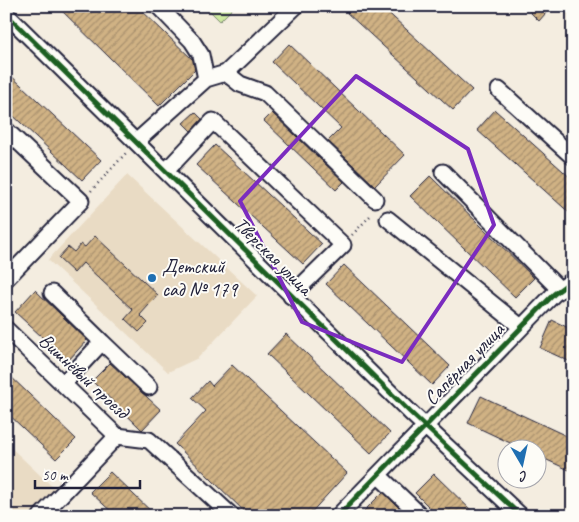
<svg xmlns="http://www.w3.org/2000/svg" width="579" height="522" font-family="Caveat,sans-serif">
<defs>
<pattern id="building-hatch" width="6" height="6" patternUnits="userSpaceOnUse" patternTransform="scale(1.25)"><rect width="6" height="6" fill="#d0b284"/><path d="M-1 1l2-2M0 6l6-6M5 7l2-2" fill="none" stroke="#a8906d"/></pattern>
</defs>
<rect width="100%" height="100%" fill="#f4ede0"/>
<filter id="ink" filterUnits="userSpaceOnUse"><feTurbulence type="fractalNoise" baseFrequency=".02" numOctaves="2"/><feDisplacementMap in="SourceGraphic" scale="10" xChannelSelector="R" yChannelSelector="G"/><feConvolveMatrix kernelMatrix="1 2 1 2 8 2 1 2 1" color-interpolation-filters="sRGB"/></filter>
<g filter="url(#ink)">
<path fill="#e9dbc4" d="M127,175L257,296L198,358L168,372L48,260Z
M6,443L56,490L31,516H6Z"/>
<path fill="#cde9a0" stroke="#78866e" d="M205,6H235L220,21Z"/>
<path fill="url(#building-hatch)" stroke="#22223b" d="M57,6H137L193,60L195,70L159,106Z
M353,6H381L472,90L453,110L347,13Z
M524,6H552L539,21Z
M289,44L405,155L375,186L328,141L341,128L272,62Z
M6,71L101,160L82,180L6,109Z
M495,110L573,180V216L477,130Z
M195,112L202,119L191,131L183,123Z
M272,113L344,182L336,190L264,121Z
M215,145L322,244L303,264L196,165Z
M430,176L534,278L515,297L410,196Z
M95,236L158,295L140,315L148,323L139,332L125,319L133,310L83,263L74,273L58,258L68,247L74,252L81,244L85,247Z
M344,265L450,366L432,385L326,284Z
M35,290L87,340L68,361L15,312Z
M552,320L573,330V363L540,348Z
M286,334L390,433L371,453L267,354Z
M110,363L161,410L142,430L92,381Z
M232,365L347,473L308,516H249L175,444L206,411L192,398L208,381L212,386Z
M6,372L76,439L56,459L6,412Z
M481,396L573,439V461L569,470L536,455V450H525L468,423Z
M110,472L156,516H116L90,492Z
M434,474L477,516H438L415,493Z
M383,492L407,516H359Z"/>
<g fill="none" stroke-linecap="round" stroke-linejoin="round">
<defs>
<path id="minor" d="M158,6L192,41L201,55L206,79
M6,14L410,412L521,516
M226,73L240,84L265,93L375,199
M499,90L573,157
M6,130L81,201L6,279
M137,141L206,79L226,73L296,6
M166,171L213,121L343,245L291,296
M443,172L560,290
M388,219L521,327
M52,293L102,342
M6,329L117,436L149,440L232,516
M63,384L102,342L149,387
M378,475L419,514L417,516
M41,516L117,436
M338,516L554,294L573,280"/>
</defs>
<use href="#minor" stroke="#22223b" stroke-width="19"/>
<path stroke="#22223b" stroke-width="2.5" stroke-dasharray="1 4" stroke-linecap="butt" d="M91,191L126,153
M352,235L371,215"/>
<use href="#minor" stroke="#fdfcf7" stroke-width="15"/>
<defs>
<path id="cycleway" d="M6,14L410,412L521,516
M338,516L554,294L573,280"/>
</defs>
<use href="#cycleway" stroke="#fdfcf7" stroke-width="8"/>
<use href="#cycleway" stroke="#1b5e20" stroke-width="5"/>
</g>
</g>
<path fill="none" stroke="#7b2cbf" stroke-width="4" stroke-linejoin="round" d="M356,76L468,149L494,225L402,362L302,322L240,201Z"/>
<circle fill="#1f6fb2" stroke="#fdfcf7" stroke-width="2" cx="152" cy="278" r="5"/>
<g text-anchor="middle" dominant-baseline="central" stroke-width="4" stroke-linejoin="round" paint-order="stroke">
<g font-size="20" fill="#22223b" stroke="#fdfcf7">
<text transform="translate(273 256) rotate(45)">Тверская улица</text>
<text transform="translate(464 364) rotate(-46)">Сапёрная улица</text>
<text transform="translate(84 376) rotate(43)">Вишнёвый проезд</text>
</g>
<g font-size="20" fill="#22223b" stroke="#fdfcf7" text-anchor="start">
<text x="162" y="266">Детский<tspan x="162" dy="23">сад № 179</tspan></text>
</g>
</g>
<rect width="579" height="522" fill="none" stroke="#fdfcf7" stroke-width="25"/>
<rect x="12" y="12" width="554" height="497" fill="none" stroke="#22223b" stroke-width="2" filter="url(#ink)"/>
<g transform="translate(522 464) rotate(171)"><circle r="24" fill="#fdfcf7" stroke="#a5a5ac"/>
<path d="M0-4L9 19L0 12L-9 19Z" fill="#1f6fb2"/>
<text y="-8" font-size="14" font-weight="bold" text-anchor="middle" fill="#22223b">С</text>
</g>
<path d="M35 480v8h105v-8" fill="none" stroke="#22223b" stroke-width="2.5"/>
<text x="42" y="480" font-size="15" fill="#22223b" stroke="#fdfcf7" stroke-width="4" paint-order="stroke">50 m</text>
</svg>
